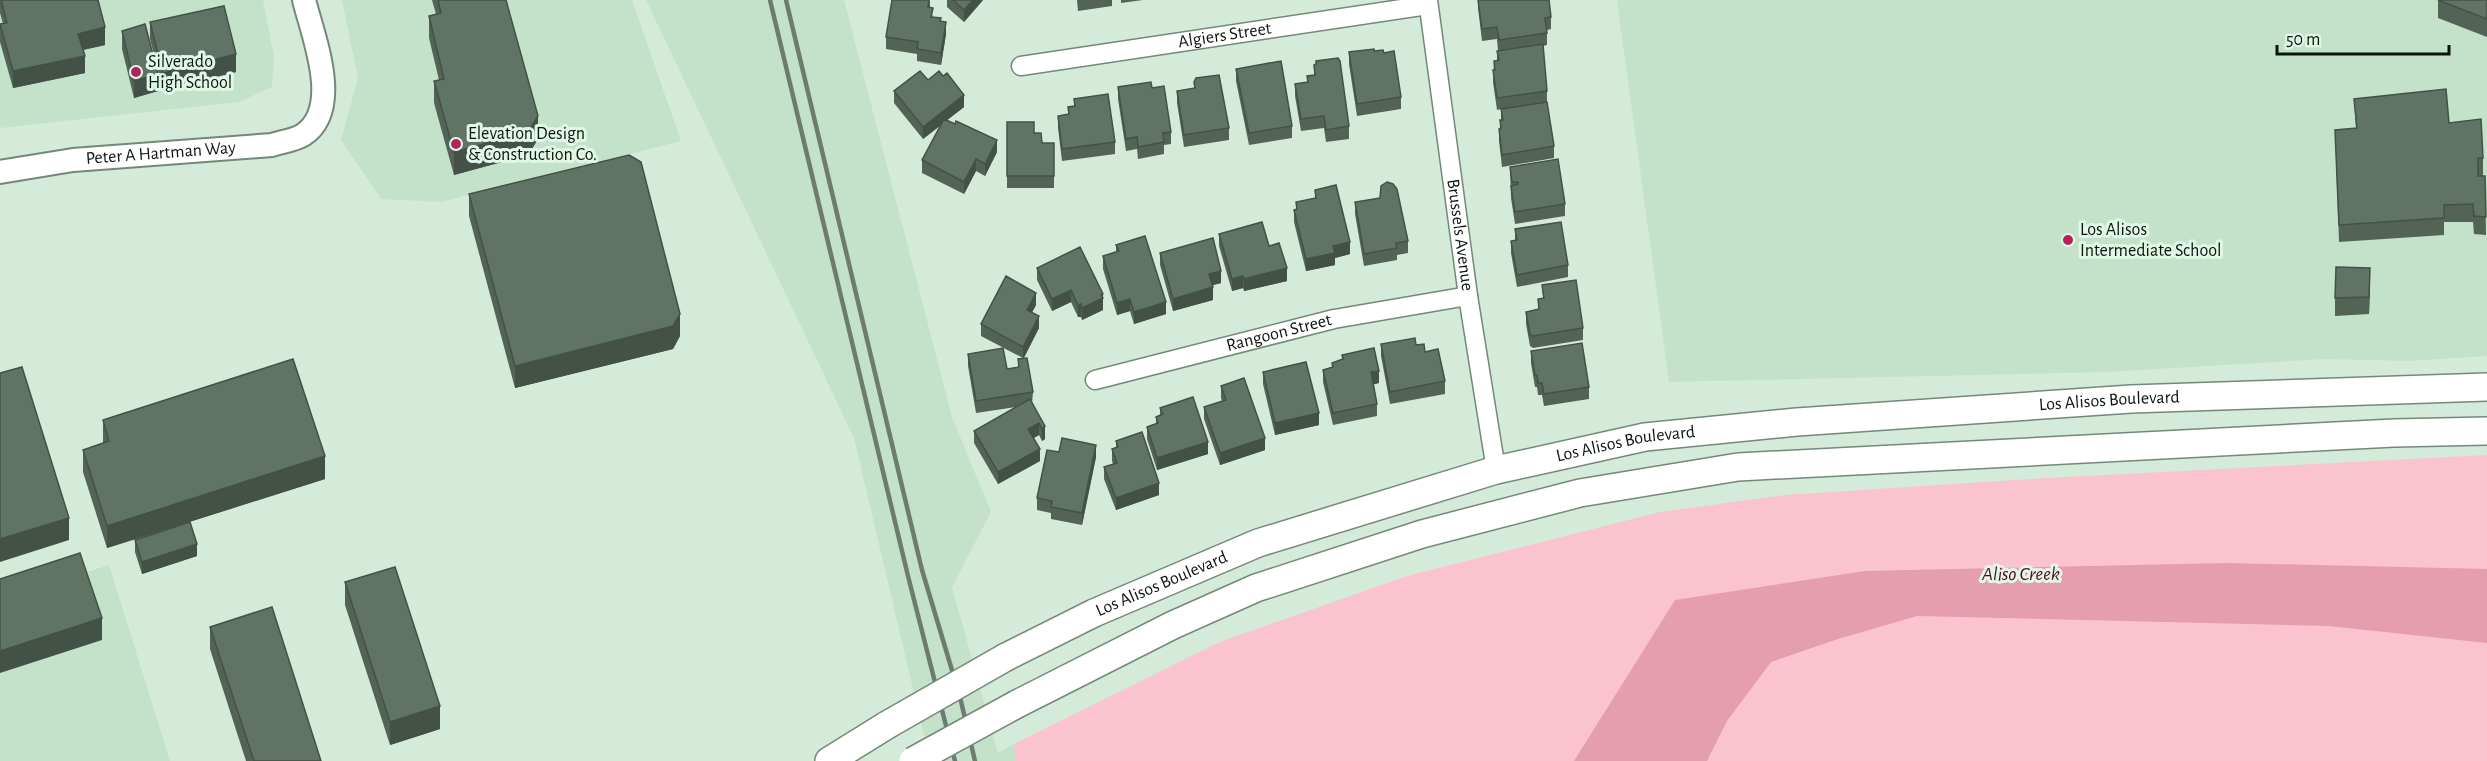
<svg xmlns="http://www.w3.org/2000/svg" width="2487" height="761" font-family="'Alegreya Sans',sans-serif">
<rect width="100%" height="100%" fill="#d5ebd9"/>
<path fill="#c4e1ca" d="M0,0H263L274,57L272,87L239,102L0,128Z
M342,0H632L681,141L441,202L381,199L341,140L358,78Z
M646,0H844L952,417L991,512L952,587L998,753L1014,744L1016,761H930L854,438Z
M1617,0H2487V356L2408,361L2325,359L2106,372L1669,382Z
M109,565L170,761H0V600Z"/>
<path fill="#fbc3cf" d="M2487,455V761H1016L1014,744L1222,641L1407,576L1660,512L1785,495L2047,478Z"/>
<path fill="#e49eae" d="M2227,563L2487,569V643L2329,626L1917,616L1838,639L1771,662L1727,721L1707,761H1574L1675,600L1865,571Z"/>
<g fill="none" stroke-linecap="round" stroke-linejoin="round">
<defs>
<g id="minor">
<path id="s1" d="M1428,0L1468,296L1496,470"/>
<path id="s2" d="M1021,66L1428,5"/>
<path id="s3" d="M1095,380L1334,319L1468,296"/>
</g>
<g id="tertiary">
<path id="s4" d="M0,172L73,160L272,145C281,142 295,140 303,135C343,109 313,36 304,0"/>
</g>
<g id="secondary">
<path id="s5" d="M1006,657L1094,613L1258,543L1496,470L1645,437L1797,422L2131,399L2487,387"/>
<path d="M1017,704L1173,625L1256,588L1422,534L1580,493L1738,467L2394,433L2487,431"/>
<path d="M829,761L887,725"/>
</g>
</defs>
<use href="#minor" stroke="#748878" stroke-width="21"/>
<use href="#tertiary" stroke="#748878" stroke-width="26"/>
<use href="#secondary" stroke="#748878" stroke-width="30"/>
<use href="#minor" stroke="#fff" stroke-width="18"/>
<use href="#tertiary" stroke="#fff" stroke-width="22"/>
<use href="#secondary" stroke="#fff" stroke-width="27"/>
<path stroke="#6e7c70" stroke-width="4.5" d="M770,0L908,576L955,761
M786,0L922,570L960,697L975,761"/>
<defs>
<path id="secondary-bridge" d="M887,725L1006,657
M913,761L1017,704"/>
</defs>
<use href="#secondary-bridge" stroke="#748878" stroke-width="30" stroke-linecap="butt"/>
<use href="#secondary-bridge" stroke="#fff" stroke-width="27"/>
</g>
<path fill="#536457" d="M0,0H98L105,45L83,50L85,73L13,88L0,42V24H3L0,13Z
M432,0H506L538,139L528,155L454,175L434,103V81L439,80L429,38V16L436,14Z
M930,0V8L933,17L941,21L946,34L941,65L917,61V54L886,49V37Z
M947,0H983L964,22L947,7Z
M1077,0H1112V6L1078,11Z
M1121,0H1143L1121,3Z
M1478,0H1549L1551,17V29L1547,30V45L1543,46L1547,91V103L1554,146V158L1502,167L1499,141V129H1500V120H1501V109L1497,110L1493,82L1494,61H1497V51H1498L1497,39L1482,41L1478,8Z
M2438,0H2487V37L2438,18Z
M150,22L236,72L163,90L150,39Z
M122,31L158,91L134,98L122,49Z
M1374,51L1384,53L1401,97V109L1357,116L1349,64V52Z
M1316,61L1349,126V139L1326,142L1324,128L1301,131L1295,96V84L1307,83V76L1314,75V65L1316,64Z
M1236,69L1292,126V138L1249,145L1236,81Z
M928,80L964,107L947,120L997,152L985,176L976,171L964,194L922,173V160L941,125L923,139L894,103V91Z
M1194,82L1229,128V140L1184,147L1177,103V91L1194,88Z
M1118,87L1152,88L1171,132V144L1164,145V154L1138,159L1137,149L1126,151L1118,99Z
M1074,99L1115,142V154L1062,161L1058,128V116L1068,114V107L1074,106Z
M2354,99L2449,123L2483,158V176H2485L2486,235L2474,234L2473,222H2444V235L2339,242L2335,130L2356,129Z
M1007,122L1034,133L1042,143H1054V188H1007Z
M1510,167L1565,204V216L1515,224L1511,198Z
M1315,190L1350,254L1335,258V265L1306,271L1294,222V210L1296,209V202L1315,198Z
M469,194L680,336L673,349L515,388L469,216Z
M1380,198L1408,241V253L1397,255V260L1364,266L1355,214V202Z
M1515,229L1568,265V277L1517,287L1511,253V241L1515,240Z
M1219,234L1269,246L1287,281L1244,291L1243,288L1232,291L1219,246Z
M1116,245L1166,314L1134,324L1130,311L1117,315L1103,269V256L1116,252Z
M1160,253L1221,283L1213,285V300L1173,311L1160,265Z
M1037,268L1103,294V310L1082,320L1081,317H1078L1071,302L1052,311L1037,280Z
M1542,285L1583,328V340L1533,348L1530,346L1526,324V312L1538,309V299L1543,298Z
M2370,285L2369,314L2335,316V298Z
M1036,305L1032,312L1039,328L1024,358L1033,392L1032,404L1045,426V439L1042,441L1039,435L1034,438L1040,461L998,484L974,443V431L1016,407L976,413L968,366V354L1007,369L1018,367V359L1023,358L981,336V324Z
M1381,344L1416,345L1425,352L1445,381V394L1390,404L1381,356Z
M1531,351L1589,387V399L1544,406L1542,395H1538L1537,387H1535L1531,363Z
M1342,355L1379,383L1373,384L1377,404V416L1333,425L1323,382V370L1332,367V363L1342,359Z
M1263,372L1319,425L1275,435L1263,384Z
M1221,386L1265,450L1220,465L1204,419V407L1222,401L1221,398Z
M1160,408L1208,454L1157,470L1147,439V427L1156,424V417L1160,415Z
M103,420L325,479L107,548L83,472V450L103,443Z
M1116,441L1159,495L1116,510L1104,479V467L1113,464L1112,461V449L1116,448Z
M1059,452L1096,457L1082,525L1051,519V513L1037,510V498Z
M135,540L197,556L142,574L135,552Z
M345,582L440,729L390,745L345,605Z
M210,627L321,761H246L210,649Z"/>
<path fill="#435147" d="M973,0H983L964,22V10Z
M946,22V34L941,65V53Z
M105,27V45L78,51V34Z
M236,54V72L163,90V73Z
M85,56V73L13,88V71Z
M158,74V91L134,98V81Z
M964,95V107L923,139V127Z
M538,116V139L528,155L454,175V152Z
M997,140V152L985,176V164Z
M976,159V171L964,194V182Z
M1350,242V254L1335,258V265L1306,271V259L1333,246Z
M1287,268V281L1244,291V279Z
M2370,268V285L2369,314V297Z
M1221,271V283L1209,286V274Z
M1243,276V288L1232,291V279Z
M1213,287V300L1173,311V299Z
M1071,290V302L1052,311V299Z
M1036,293V305L1027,322V310Z
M1103,294V310L1082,320V308Z
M1130,299V311L1117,315V303Z
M1166,302V314L1134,324V312Z
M1081,304V317H1078V305Z
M680,314V336L673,349L515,388V366Z
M1039,316V328L1023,359V347Z
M1379,371V383L1371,385V372Z
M1319,413V425L1275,435V423Z
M1039,423V435L1028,441V429Z
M1045,426V439L1042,441V429Z
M1265,438V450L1220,465V453Z
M1208,442V454L1157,470V458Z
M1096,445V457L1082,525V513Z
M1040,449V461L998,484V472Z
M325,456V479L107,548V526Z
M1159,483V495L1116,510V498Z
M69,518V540L0,562V539Z
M197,544V556L142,574V562Z
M102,618V640L0,673V651Z
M440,706V729L390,745V722Z"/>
<path fill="#607465" stroke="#435147" stroke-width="1.5" d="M1,0H98L105,27L78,34L85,56L13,71L0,24L7,23Z
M438,0H506L538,116L528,132L454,152L434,81L444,79L429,16L441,13Z
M892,0H929L928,7L933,8L931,17L941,18L940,21L946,22L941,53L917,49L918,42L886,37Z
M953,0H973L964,10Z
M1478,0H1549L1551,17L1545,18L1547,33L1499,40L1497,27L1482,29Z
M2438,0H2487V19Z
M224,6L236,54L163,73L150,22Z
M145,24L158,74L134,81L122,31Z
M1543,44L1547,91L1497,98L1493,70H1495L1494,61L1499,60L1497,51Z
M1374,49V51L1383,50L1384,53L1394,51L1401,97L1357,104L1349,52Z
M1338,58L1340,61L1349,126L1326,130L1324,116L1301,119L1295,84L1308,82L1307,76L1315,75L1314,65L1316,64V61Z
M1281,61L1292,126L1249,133L1236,69Z
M920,71L928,80L939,71L943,76L947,73L964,95L923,127L894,91Z
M1219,75L1229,128L1184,135L1177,91L1195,88L1194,82L1196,78Z
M1151,82L1152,88L1164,86L1171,132L1163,133L1164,142L1138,147L1137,137L1126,139L1118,87Z
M2446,89L2449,123L2481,119L2483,158H2478V176H2485L2486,217L2474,216L2473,204L2444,205V218L2339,225L2335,130L2357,128L2354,99Z
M1108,94L1115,142L1062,149L1058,116L1069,114L1068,107L1075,106L1074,99Z
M1547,102L1554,146L1502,155L1499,129L1501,128L1500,120H1503L1501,109Z
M944,119L955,124L956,121L997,140L985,164L976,159L964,182L922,160Z
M1007,122H1034V133H1041L1042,143H1054V176H1007Z
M629,155L641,162L680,314L673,326L515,366L469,194Z
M1558,159L1565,204L1515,212L1511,186L1518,184V182H1512L1510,167Z
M1387,182L1393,184L1397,189L1408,241L1396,243L1397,248L1364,254L1355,202L1380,198L1381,186Z
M1336,185L1350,242L1333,246L1335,253L1306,259L1294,210L1297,209L1296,202L1316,198L1315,190Z
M1262,222L1269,246L1279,243L1287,268L1244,279L1243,276L1232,279L1219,234Z
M1561,222L1568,265L1517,275L1511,241L1517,240L1515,229Z
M1145,236L1166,302L1134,312L1130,299L1117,303L1103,256L1119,251L1116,245Z
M1213,238L1221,271L1209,274L1213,287L1173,299L1160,253Z
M1080,247L1103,294L1101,295L1103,298L1082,308L1081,304L1078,305L1071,290L1052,299L1037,268Z
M2336,267L2370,268L2369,297L2335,298Z
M1006,276L1036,293L1027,310L1039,316L1023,347L981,324Z
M1576,280L1583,328L1533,336L1530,334L1526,312L1539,309L1538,299L1544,298L1542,285Z
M1415,338L1416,345L1424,344L1425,352L1438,349L1445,381L1390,392L1381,344Z
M1582,343L1589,387L1544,394L1542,383H1538L1537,375H1535L1531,351Z
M1003,348L1007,369L1019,367L1018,359L1027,358L1033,392L976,401L968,354Z
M1374,348L1379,371L1371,372L1377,404L1333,413L1323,370L1333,367L1332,363L1343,359L1342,355Z
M293,359L325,456L107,526L83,450L109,441L103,420Z
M1306,362L1319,413L1275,423L1263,372Z
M22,367L69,518L0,539V373Z
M1244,378L1265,438L1220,453L1204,407L1226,400L1221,386Z
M1193,397L1208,442L1157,458L1147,427L1158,423L1156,417L1163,414L1160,408Z
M1030,399L1045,426L1042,429L1039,423L1028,429L1040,449L998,472L974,431Z
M1142,432L1159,483L1116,498L1104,467L1117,463L1112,449L1118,447L1116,441Z
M1062,438L1096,445L1082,513L1051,507L1052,501L1037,498L1047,450L1059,452Z
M190,522L197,544L142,562L135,540Z
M80,553L102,618L0,651V579Z
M395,567L440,706L390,722L345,582Z
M272,607L321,761H254L210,627Z"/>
<g fill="#b22459" stroke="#e2f8e7" stroke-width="2">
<circle cx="136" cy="72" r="6"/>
<circle cx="456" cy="144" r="6"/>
<circle cx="2068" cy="240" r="6"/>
</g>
<g text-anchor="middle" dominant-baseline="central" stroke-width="6" stroke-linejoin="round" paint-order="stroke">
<g font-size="18" fill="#0c140e" stroke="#e2f8e7">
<text stroke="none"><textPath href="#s2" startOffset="206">Algiers Street</textPath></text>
<text stroke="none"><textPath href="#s4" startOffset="162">Peter A Hartman Way</textPath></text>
<text stroke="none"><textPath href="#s1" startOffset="237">Brussels Avenue</textPath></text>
<text stroke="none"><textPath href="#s3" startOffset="190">Rangoon Street</textPath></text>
<text stroke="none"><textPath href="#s5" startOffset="1144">Los Alisos Boulevard</textPath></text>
<text stroke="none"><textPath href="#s5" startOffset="658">Los Alisos Boulevard</textPath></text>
<text stroke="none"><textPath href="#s5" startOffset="172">Los Alisos Boulevard</textPath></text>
</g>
<g font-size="18" fill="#0c140e" stroke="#e2f8e7" text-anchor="start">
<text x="148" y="62">Silverado<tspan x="148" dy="21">High School</tspan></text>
<text x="468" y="134">Elevation Design<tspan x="468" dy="21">&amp; Construction Co.</tspan></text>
<text x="2080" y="230">Los Alisos<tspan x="2080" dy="21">Intermediate School</tspan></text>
</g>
<g font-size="20" font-style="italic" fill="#590527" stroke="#e2f8e7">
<text x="2021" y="574">Aliso Creek</text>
</g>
</g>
<path d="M2277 45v9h172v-9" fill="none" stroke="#0c140e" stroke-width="3"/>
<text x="2286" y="45" font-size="18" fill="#0c140e" stroke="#e2f8e7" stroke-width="4.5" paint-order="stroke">50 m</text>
</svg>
